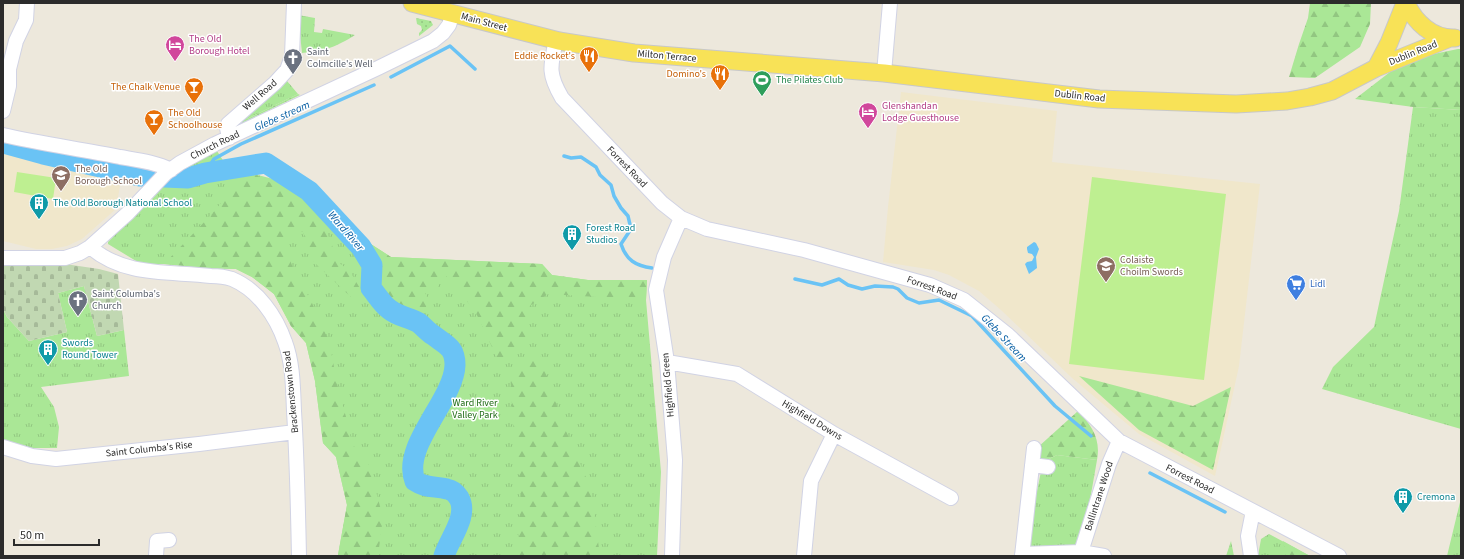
<svg xmlns="http://www.w3.org/2000/svg" width="1464" height="559" font-family="'Source Sans 3',sans-serif">
<defs>
<pattern id="grass-tufts" width="24" height="20" patternUnits="userSpaceOnUse"><rect width="24" height="20" fill="#aae796"/><path d="M3 7l-1-3M5 7V3M7 7l1-3M15 17l-1-3M17 17v-4M19 17l1-3" fill="none" stroke="#92c681"/></pattern>
<pattern id="forest-firs" width="22" height="20" patternUnits="userSpaceOnUse"><rect width="22" height="20" fill="#aae796"/><path d="M5 1l3.5 6h-7zM16 11l3.5 6h-7z" fill="#92c681"/></pattern>
<pattern id="cemetery-stones" width="16" height="16" patternUnits="userSpaceOnUse"><rect width="16" height="16" fill="#c1d8b2"/><path d="M2 7V4a2 2 0 0 1 4 0v3zM10 15v-3a2 2 0 0 1 4 0v3z" fill="#a6ba99"/></pattern>
<pattern id="garden-dots" width="8" height="8" patternUnits="userSpaceOnUse"><rect width="8" height="8" fill="#aae796"/><path d="M2 2h.1M6 6h.1" fill="none" stroke="#92c681" stroke-width="1.8" stroke-linecap="round"/></pattern>
</defs>
<rect width="100%" height="100%" fill="#ede8dc"/>
<path fill="#f0e7cb" d="M901,92L1057,111L1052,162L1260,184L1239,366L1215,476L1139,434L1072,378L1001,310L979,291L949,275L934,270L883,262L888,207Z
M3,147L122,174L116,209L82,239L67,246L52,249H36L3,241Z"/>
<path fill="url(#grass-tufts)" d="M298,15L315,18L314,32L322,33L323,29L355,35C336,47 325,51 302,53Z
M287,81L298,94L247,119L246,118Z
M1413,107L1461,110V429L1322,389L1333,367L1374,327L1399,211Z
M217,151L224,162L231,179L254,174L277,180L295,190L334,228L356,229L363,239L391,257L542,264L552,275L588,280H647L646,300L661,472L657,556H335L338,555L347,505L336,457L323,443L315,381L306,343L291,326L274,294L252,277L236,269L204,268L164,264H141L108,244V242L171,176Z
M84,286L97,336L124,330L129,376L41,387L54,407L59,427L57,448H29L3,441V309L7,317L29,341L67,332L58,293Z
M1057,455L1097,460L1090,500L1076,547L1032,548L1026,544L1043,462Z
M1461,498V556H1447Z
M1269,534L1310,556H1258L1261,539Z
M1231,541L1234,556H1226Z"/>
<path fill="url(#forest-firs)" d="M1310,3H1371L1370,24L1360,47L1315,78L1289,77L1299,44L1308,18Z
M1458,49H1461V110L1413,107L1355,99L1390,72L1419,57Z
M254,174L278,187L304,206L325,228L332,245L336,261L349,270L361,290L354,300L314,262L303,232L291,229L283,242L293,268L312,303L329,341L339,393L349,427L351,440L356,450L368,463L383,517L378,556H335L338,555L347,505L336,457L323,443L315,381L306,343L291,326L274,294L252,277L236,269L204,268L164,264L210,216L226,197L231,179Z
M356,229L363,239L391,257L542,264L552,275L588,280H647L646,300L548,294L531,305L525,342L500,364L475,311L442,271L438,273V289H423L429,301L425,309C406,311 385,307 378,287C377,281 378,274 376,268C374,261 371,257 367,252C363,245 360,237 356,229Z
M539,352L563,424L591,489L600,556H517L521,493L513,423L510,371Z
M1079,376L1193,406L1231,387L1213,470L1139,430Z
M1078,411C1092,426 1101,439 1097,460L1057,455L1043,462L1038,458L1037,448Z
M1283,541L1310,556H1286Z"/>
<path fill="url(#cemetery-stones)" d="M65,264L99,269L118,274L124,330L97,336L84,286L58,293L67,332L29,341L7,317L3,309V265Z"/>
<path fill="url(#garden-dots)" d="M416,18L431,21L433,25L419,36V33L422,30L421,26L417,24Z
M286,80L287,81L246,118L247,119L298,94L300,95L238,125Z"/>
<path fill="#beef91" d="M17,172L56,178L53,199L14,192Z
M1092,177L1226,194L1204,380L1069,364Z"/>
<path fill="#6ac3f5" d="M1034,242L1036,243L1039,249L1036,257L1037,268L1029,274L1025,264L1027,262L1032,261L1034,257L1032,254L1028,253L1027,249V247Z"/>
<g fill="none" stroke-linecap="round" stroke-linejoin="round">
<path stroke="#6ac3f5" stroke-width="3.5" d="M391,77L450,46L475,69
M564,156L571,158L581,157L596,167L600,175L611,185L614,196L621,208L628,216L631,229L621,244C626,260 636,266 652,268
M205,173L214,159L241,144L374,85
M795,279L822,285L839,279L848,285L862,289L875,286L893,287L898,289L907,298L919,303L939,300L972,316L1055,406L1091,436
M1150,473L1225,512"/>
<path stroke="#6ac3f5" stroke-width="21" d="M3,143L43,154L140,176L188,178L205,173L266,163L309,191L361,247L372,265L371,288C377,295 382,304 389,309C397,316 410,318 419,323C424,327 428,332 433,335C446,345 455,347 455,365C454,400 401,446 415,481C425,488 435,486 447,489C453,490 456,493 459,498C469,516 449,539 444,556"/>
<defs>
<path id="minor" d="M556,40C550,67 548,74 562,98L662,203L681,218L707,229L804,250L930,285L964,300L1008,335L1119,441L1339,556
M884,73L890,3
M3,111L9,86V69L16,41L26,20L27,3
M3,135C42,144 81,149 120,157C137,160 155,162 171,170
M229,138L227,128L228,124L275,83L287,70L292,56L294,3
M90,247C125,277 168,271 211,276C217,276 226,277 232,279C258,290 276,316 285,342C293,363 293,388 294,411C297,459 298,508 299,556
M3,258H65L80,253L90,247L128,213L166,173L180,163L215,144L378,68L433,41L443,33L449,25L453,13
M667,362L737,374L834,434L951,498
M3,447L32,456L56,459L199,444L295,432
M1032,465L1048,467
M1081,552L1109,464L1119,441
M1022,554L1081,552L1104,556
M156,556L157,541L169,540
M672,556L675,460L667,362L656,290L664,257L681,218
M804,556L811,481L834,434
M1022,556L1034,448
M1251,556L1248,536L1253,511"/>
<path id="major" d="M412,3L559,41L634,53L884,73L1099,99L1236,104L1287,101L1310,97L1332,91L1376,68L1450,38
M1406,3C1415,22 1432,39 1455,38
M1376,68L1389,43L1405,3"/>
</defs>
<use href="#minor" stroke="#d1d3e4" stroke-width="16"/>
<use href="#major" stroke="#c8c8c8" stroke-width="19"/>
<use href="#minor" stroke="#fff" stroke-width="14"/>
<use href="#major" stroke="#f8e257" stroke-width="17"/>
</g>
<defs>
<symbol id="hotel-pin" viewBox="-11 -11 22 30"><path d="M0 17L-7.5 6A9.5 9.5 0 1 1 7.5 6Z" fill="#d1479c" stroke="#fff"/><path d="M-6-4.5h1.5V1H6V5H4.5V3h-9V5H-6ZM-4 0a1.8 1.8 0 1 1 3.6 0ZM.5 0V-2.5h3Q6-2.5 6 0Z" fill="#fff"/></symbol>
<symbol id="restaurant-pin" viewBox="-11 -11 22 30"><path d="M0 17L-7.5 6A9.5 9.5 0 1 1 7.5 6Z" fill="#e8710a" stroke="#fff"/><path d="M-5-6h1v4h1v-4h1v4h1v-4h1v5L-1.5 .5V6h-2V.5L-5-1ZM5-6V6H3V1.5H1.5Q1.5-4 5-6Z" fill="#fff"/></symbol>
<symbol id="church-pin" viewBox="-11 -11 22 30"><path d="M0 17L-7.5 6A9.5 9.5 0 1 1 7.5 6Z" fill="#6b7280" stroke="#fff"/><path d="M-1.2-6h2.4v3.5h3.3v2.4h-3.3V6h-2.4V-.1h-3.3v-2.4h3.3Z" fill="#fff"/></symbol>
<symbol id="stadium-pin" viewBox="-11 -11 22 30"><path d="M0 17L-7.5 6A9.5 9.5 0 1 1 7.5 6Z" fill="#2e9e5b" stroke="#fff"/><path d="M0-5a6.5 5 0 1 0 0 10a6.5 5 0 1 0 0-10ZM-3.5-1.8h7v3.6h-7Z" fill="#fff"/></symbol>
<symbol id="bar-pin" viewBox="-11 -11 22 30"><path d="M0 17L-7.5 6A9.5 9.5 0 1 1 7.5 6Z" fill="#e8710a" stroke="#fff"/><path d="M-6-5H6L.8 .8V4.5H3.5V6h-7V4.5H-.8V.8Z" fill="#fff"/></symbol>
<symbol id="school-pin" viewBox="-11 -11 22 30"><path d="M0 17L-7.5 6A9.5 9.5 0 1 1 7.5 6Z" fill="#8d6e63" stroke="#fff"/><path d="M0-5L7-2L0 1L-7-2ZM-4 1L0 2.5L4 1V4Q0 6-4 4Z" fill="#fff"/></symbol>
<symbol id="building-pin" viewBox="-11 -11 22 30"><path d="M0 17L-7.5 6A9.5 9.5 0 1 1 7.5 6Z" fill="#0f9aa8" stroke="#fff"/><path d="M-4-6H4V6H1V3H-1V6H-4ZM-2.5-4.3h1.7v1.8h-1.7ZM.8-4.3h1.7v1.8H.8ZM-2.5-1h1.7V.8h-1.7ZM.8-1h1.7V.8H.8Z" fill="#fff"/></symbol>
<symbol id="supermarket-pin" viewBox="-11 -11 22 30"><path d="M0 17L-7.5 6A9.5 9.5 0 1 1 7.5 6Z" fill="#3f7fe0" stroke="#fff"/><path d="M-6-5.5h2.5l.6 2H6L4.5 2H-2.5L-4.4-4H-6ZM-1.5 3.2a1.3 1.3 0 1 0 .1 0ZM3 3.2a1.3 1.3 0 1 0 .1 0Z" fill="#fff"/></symbol>
</defs>
<g fill-rule="evenodd">
<use href="#hotel-pin" x="164" y="34" width="22" height="30"/>
<use href="#restaurant-pin" x="578" y="45" width="22" height="30"/>
<use href="#church-pin" x="282" y="47" width="22" height="30"/>
<use href="#restaurant-pin" x="709" y="63" width="22" height="30"/>
<use href="#stadium-pin" x="751" y="69" width="22" height="30"/>
<use href="#bar-pin" x="183" y="76" width="22" height="30"/>
<use href="#hotel-pin" x="857" y="101" width="22" height="30"/>
<use href="#bar-pin" x="143" y="108" width="22" height="30"/>
<use href="#school-pin" x="50" y="164" width="22" height="30"/>
<use href="#building-pin" x="28" y="192" width="22" height="30"/>
<use href="#building-pin" x="561" y="223" width="22" height="30"/>
<use href="#school-pin" x="1095" y="255" width="22" height="30"/>
<use href="#supermarket-pin" x="1285" y="273" width="22" height="30"/>
<use href="#church-pin" x="67" y="289" width="22" height="30"/>
<use href="#building-pin" x="37" y="338" width="22" height="30"/>
<use href="#building-pin" x="1392" y="486" width="22" height="30"/>
</g>
<g text-anchor="middle" dominant-baseline="central" stroke-width="3" stroke-linejoin="round" paint-order="stroke">
<g font-size="10" fill="#2b2b2b" stroke="#fff">
<text transform="translate(484 22) rotate(15)">Main Street</text>
<text transform="translate(1413 53) rotate(-22)">Dublin Road</text>
<text transform="translate(667 56) rotate(5)">Milton Terrace</text>
<text transform="translate(260 95) rotate(-41)">Well Road</text>
<text transform="translate(1080 96) rotate(6)">Dublin Road</text>
<text transform="translate(215 145) rotate(-26)">Church Road</text>
<text transform="translate(627 167) rotate(46)">Forrest Road</text>
<text transform="translate(932 288) rotate(20)">Forrest Road</text>
<text transform="translate(668 385) rotate(-95)">Highfield Green</text>
<text transform="translate(291 392) rotate(-96)">Brackenstown Road</text>
<text transform="translate(812 420) rotate(31)">Highfield Downs</text>
<text transform="translate(149 449) rotate(-6)">Saint Columba's Rise</text>
<text transform="translate(1190 479) rotate(27)">Forrest Road</text>
<text transform="translate(1099 496) rotate(-72)">Ballintrane Wood</text>
</g>
<g font-size="10" fill="#b23c85" stroke="#fff" text-anchor="start">
<text x="189" y="39">The Old<tspan x="189" dy="12">Borough Hotel</tspan></text>
<text x="882" y="106">Glenshandan<tspan x="882" dy="12">Lodge Guesthouse</tspan></text>
</g>
<g font-size="10" fill="#5b616d" stroke="#fff" text-anchor="start">
<text x="307" y="52">Saint<tspan x="307" dy="12">Colmcille's Well</tspan></text>
<text x="92" y="294">Saint Columba's<tspan x="92" dy="12">Church</tspan></text>
</g>
<g font-size="10" fill="#c56008" stroke="#fff" text-anchor="end">
<text x="575" y="56">Eddie Rocket's</text>
<text x="706" y="74">Domino's</text>
<text x="180" y="87">The Chalk Venue</text>
<text x="168" y="113" text-anchor="start">The Old<tspan x="168" dy="12">Schoolhouse</tspan></text>
</g>
<g font-size="10" fill="#27864d" stroke="#fff" text-anchor="start">
<text x="776" y="80">The Pilates Club</text>
</g>
<g font-size="10" fill="#785e54" stroke="#fff" text-anchor="start">
<text x="75" y="169">The Old<tspan x="75" dy="12">Borough School</tspan></text>
<text x="1120" y="260">Colaiste<tspan x="1120" dy="12">Choilm Swords</tspan></text>
</g>
<g font-size="10" fill="#0d838f" stroke="#fff" text-anchor="start">
<text x="53" y="203">The Old Borough National School</text>
<text x="586" y="228">Forest Road<tspan x="586" dy="12">Studios</tspan></text>
<text x="62" y="343">Swords<tspan x="62" dy="12">Round Tower</tspan></text>
<text x="1417" y="497">Cremona</text>
</g>
<g font-size="10" fill="#366cbe" stroke="#fff" text-anchor="start">
<text x="1310" y="284">Lidl</text>
</g>
<g font-size="10" fill="#206c16" stroke="#fff">
<text x="475" y="403">Ward River<tspan x="475" dy="12">Valley Park</tspan></text>
</g>
<g font-size="11" font-style="italic" fill="#065ea3" stroke="#fff">
<text transform="translate(282 116) rotate(-24)">Glebe stream</text>
<text transform="translate(346 231) rotate(49)">Ward River</text>
<text transform="translate(1004 338) rotate(47)">Glebe Stream</text>
</g>
</g>
<rect width="1464" height="559" fill="none" stroke="#2b2b2b" stroke-width="8"/>
<path d="M14 539v6h85v-6" fill="none" stroke="#2b2b2b" stroke-width="2"/>
<text x="20" y="539" font-size="12" fill="#2b2b2b" stroke="#ffffff" stroke-width="3" paint-order="stroke">50 m</text>
</svg>
